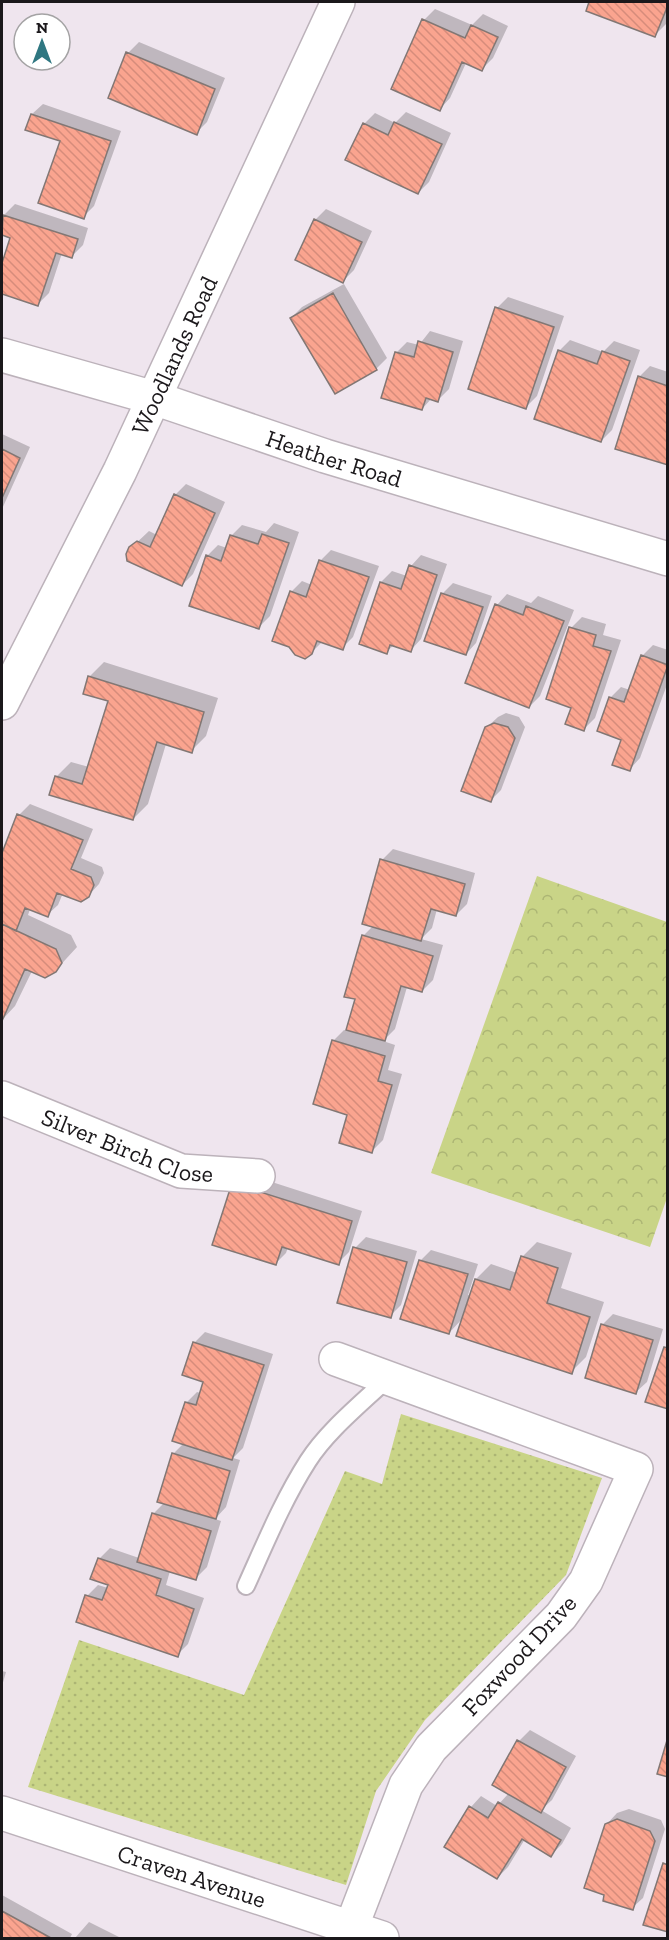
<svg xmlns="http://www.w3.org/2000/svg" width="669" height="1940" font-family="'Zilla Slab',serif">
<defs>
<pattern id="forest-crowns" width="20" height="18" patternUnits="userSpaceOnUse" patternTransform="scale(1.5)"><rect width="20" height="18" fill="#c9d487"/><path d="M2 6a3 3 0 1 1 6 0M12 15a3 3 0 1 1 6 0" fill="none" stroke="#acb574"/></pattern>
<pattern id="park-dots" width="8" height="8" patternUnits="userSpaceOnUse" patternTransform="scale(1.5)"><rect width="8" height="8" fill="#c9d487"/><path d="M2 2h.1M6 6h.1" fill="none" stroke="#acb574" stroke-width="1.8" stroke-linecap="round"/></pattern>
<pattern id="building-back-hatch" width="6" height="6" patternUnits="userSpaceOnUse" patternTransform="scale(1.5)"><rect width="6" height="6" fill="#faa48f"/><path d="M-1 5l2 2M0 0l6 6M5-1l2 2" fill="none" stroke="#d68c7b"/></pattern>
</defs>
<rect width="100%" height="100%" fill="#efe5ee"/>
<path fill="url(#forest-crowns)" d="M537,876L667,922L668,1195L650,1247L431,1173Z"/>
<path fill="url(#park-dots)" d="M401,1414L602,1478L566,1575L425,1720L376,1791L346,1885L28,1787L79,1640L244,1695L345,1471L382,1484Z"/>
<path fill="#0003" d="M591,2H668V19L666,24L655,35L588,10Z
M435,9L472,25L483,14L508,26L493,58L482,69L466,63L450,98L440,109L424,20Z
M139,42L225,78L207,122L196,133L128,53Z
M43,104L121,131L94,206L83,217L61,141L32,114Z
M406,112L451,133L429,182L418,193L364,124L375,113L395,123Z
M15,204L88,228L83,245L72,256L62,253L49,293L38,304L2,293V267L12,237L2,233V223L4,215Z
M326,209L372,231L354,270L343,281L315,220Z
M344,284L387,358L376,369L335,392L291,318L302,307Z
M508,297L564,316L537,396L526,407L497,308Z
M430,331L463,341L449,389L438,400L432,398L422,409L396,353L407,342L419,345Z
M570,340L603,352L614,341L640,350L612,430L601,441L559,351Z
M650,366L668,372V463L639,377Z
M2,434L30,447L2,509Z
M186,484L225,502L193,574L182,585L131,548L149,531L157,535L175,495Z
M274,523L299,532L270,616L259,627L207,556L218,545L227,548L231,536L242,525L266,532Z
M331,550L379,566L353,637L342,648L323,641L311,653L291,592L302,581L312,585L320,561Z
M421,555L447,564L421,639L411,650L394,645L386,652L360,643L381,582L392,571L407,576L411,566Z
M453,583L492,596L476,643L466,654L442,594Z
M507,594L531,603L538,596L574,610L540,696L529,707L497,605Z
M582,617L606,624L603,635L621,640L595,718L584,729L573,707L571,628Z
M653,645L668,650V682L640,758L630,769L610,698L621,687L630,690L642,656Z
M104,662L218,698L206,736L191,751L166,744L148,804L133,819L56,777L71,762L89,767L110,700L89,677Z
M506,713L519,717L525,727L501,790L490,801L486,728L498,717Z
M30,804L93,829L81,858L102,867L104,873L99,884L88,896L63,893L58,905L47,915L30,909L28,915L71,935L77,947L55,971H32L15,1006L2,1020V857L19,815Z
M393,849L475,873L467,904L456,915L437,909L432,928L421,939L443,945L433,980L422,991L407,987L395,1029L383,1041L395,1045L388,1070L402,1074L383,1140L372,1151L349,1114L333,1041L344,1030L348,1031L357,998L363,936L373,926L382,860Z
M244,1173L362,1211L349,1252L338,1263L288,1247L286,1253L275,1264Z
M366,1237L417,1251L401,1305L390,1316L355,1248Z
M537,1242L572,1253L561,1288L604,1302L586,1357L571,1372L463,1318L449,1333L420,1261L431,1250L478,1264L468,1295L471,1296L476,1279L491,1264L517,1273L523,1256Z
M613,1314L663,1329L647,1382L636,1392L602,1325Z
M205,1332L273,1354L243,1448L233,1458L240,1460L226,1507L215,1519L221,1521L207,1567L196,1578L170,1571L166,1585L204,1598L188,1644L177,1655L78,1621L87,1596L98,1585L108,1588L110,1584L99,1559L110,1548L139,1558L153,1514L164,1503L173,1454L184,1443L186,1403L197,1392L201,1393L205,1381L194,1343Z
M2,1671L6,1672L2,1686Z
M530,1730L576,1756L552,1800L541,1810L571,1828L562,1844L551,1855L525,1839L508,1867L497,1878L471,1807L481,1796L497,1806L509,1793L519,1741Z
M629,1809L661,1820L665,1829L643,1898L632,1908L606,1825L617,1813Z
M2,1895L72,1934L70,1938H2Z
M89,1922L121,1938H75Z"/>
<path fill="url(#building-back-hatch)" stroke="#827774" stroke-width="1.5" d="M589,2H668V5L655,37L586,11Z
M422,19L465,38L471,25L498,37L482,71L462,62L440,111L391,89Z
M126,52L215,89L197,135L108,98Z
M31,114L111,141L84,219L38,203L60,141L25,130Z
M394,122L442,144L418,194L345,160L363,123L388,135Z
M3,215L78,239L72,258L56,253L38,306L2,294V263L10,238L2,235Z
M314,219L362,242L343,283L295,260Z
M333,293L377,370L335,394L290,318Z
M495,307L554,327L526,409L468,389Z
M418,341L453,352L438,402L426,398L422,410L381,398L395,352L414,357Z
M558,350L597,364L602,351L630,361L601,442L534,419Z
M638,376L668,386V465L615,449Z
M2,449L20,458L2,498Z
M174,494L215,513L182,586L127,561L126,554L129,547L137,541L150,547Z
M262,534L289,543L259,629L189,606L206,555L221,561L230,535L258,544Z
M319,560L369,577L343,650L317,641L312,654L305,659L295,655L289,647L272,641L290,591L306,597Z
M409,565L437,575L411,652L390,645L387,654L359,644L380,582L401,589Z
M441,593L483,607L466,655L424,641Z
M495,604L523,615L526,606L564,621L529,708L465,683Z
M569,627L596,635L593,646L611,651L584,731L565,724L571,708L546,699Z
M641,655L668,665L630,771L612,765L621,740L597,731L609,697L624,702Z
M88,676L204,712L192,753L157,742L133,820L49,795L55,776L82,784L108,701L83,694Z
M494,723L508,727L515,738L491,802L461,791L485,727Z
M17,814L83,840L71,869L91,877L94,885L89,897L81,902L57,893L48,917L25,908L16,931L2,924V853Z
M380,859L465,884L456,916L431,909L421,941L362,924Z
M2,924L56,949L62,963L56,972L45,978L25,969L2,1021Z
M362,935L433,956L422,992L401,986L385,1041L346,1030L355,999L344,997Z
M332,1040L385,1056L378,1081L392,1085L372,1153L339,1143L347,1115L313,1104Z
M232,1183L352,1221L339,1265L282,1247L276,1265L212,1245Z
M353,1247L407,1262L391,1318L337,1303Z
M521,1256L558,1268L547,1303L590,1317L572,1374L456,1336L475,1279L510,1290Z
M419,1260L468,1274L449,1334L400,1319Z
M601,1324L653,1340L636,1394L585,1378Z
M193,1342L264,1365L232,1460L172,1441L185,1402L196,1405L203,1382L182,1375Z
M664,1347L668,1348V1409L645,1402Z
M172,1453L230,1471L216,1519L157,1502Z
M152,1513L211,1531L196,1580L137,1562Z
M98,1558L161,1579L156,1595L194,1609L178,1657L76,1622L85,1595L102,1600L108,1585L90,1579Z
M668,1737V1777L657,1774Z
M517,1740L566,1767L541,1813L492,1785Z
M498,1802L561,1840L551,1857L522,1839L497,1879L444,1847L469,1806L488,1818Z
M617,1819L650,1831L655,1841L633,1910L603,1901L604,1895L584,1888L605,1824Z
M663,1863L668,1865V1932L643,1925Z
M2,1911L51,1938H2Z"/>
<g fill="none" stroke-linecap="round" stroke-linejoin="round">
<defs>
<path id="service" d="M246,1586C265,1544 283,1500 308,1461C328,1430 361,1404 388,1378"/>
<g id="minor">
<path id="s1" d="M2,355L154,398L325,456L668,559"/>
<path id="s2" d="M2,703L120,471L338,2"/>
<path id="s3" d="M2,1098L181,1171L258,1176"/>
<path d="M336,1359L636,1469L586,1581L561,1616L431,1748L406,1785L351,1928"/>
<path id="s4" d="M2,1813L382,1938"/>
</g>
</defs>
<use href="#service" stroke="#bcb2ba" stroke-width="20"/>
<use href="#minor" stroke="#bcb2ba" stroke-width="36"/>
<use href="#service" stroke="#fff" stroke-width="16"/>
<use href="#minor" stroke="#fff" stroke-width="33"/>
</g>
<g text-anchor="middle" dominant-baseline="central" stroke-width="6" stroke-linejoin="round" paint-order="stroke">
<g font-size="24" fill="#1b181b" stroke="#fff">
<text stroke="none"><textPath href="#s2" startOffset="388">Woodlands Road</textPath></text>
<text stroke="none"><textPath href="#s1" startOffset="348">Heather Road</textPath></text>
<text stroke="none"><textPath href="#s3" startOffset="135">Silver Birch Close</textPath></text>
<text transform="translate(519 1655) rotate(-47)">Foxwood Drive</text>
<text stroke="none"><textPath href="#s4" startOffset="200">Craven Avenue</textPath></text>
</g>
</g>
<rect width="669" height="1940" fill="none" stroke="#1b181b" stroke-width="6"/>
<g transform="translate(42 42)"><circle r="28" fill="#ffffff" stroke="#a4a3a4" stroke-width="1.5"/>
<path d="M0-4.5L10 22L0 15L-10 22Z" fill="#2f7781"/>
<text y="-9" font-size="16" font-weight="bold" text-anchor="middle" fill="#1b181b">N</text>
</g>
</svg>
